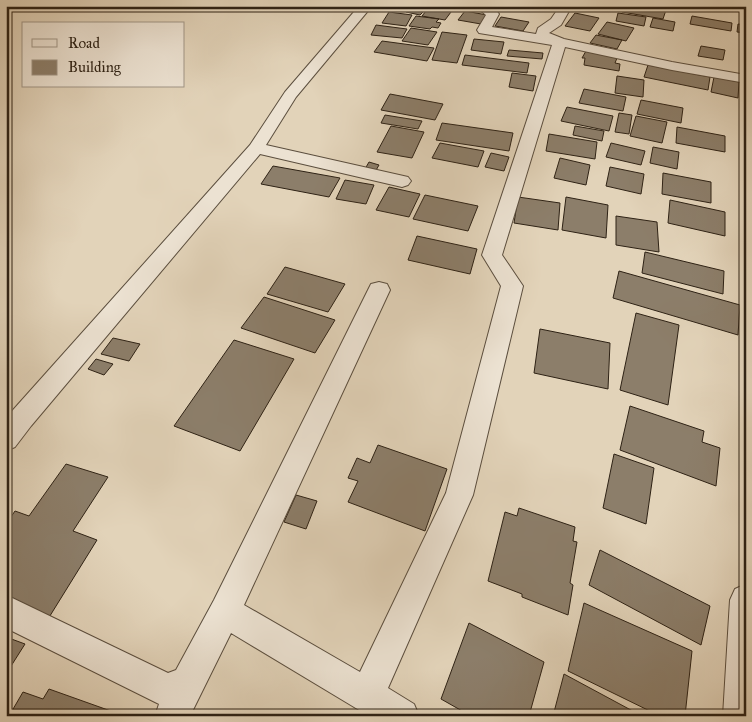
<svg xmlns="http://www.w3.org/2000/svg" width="752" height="722" font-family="'IM FELL Great Primer',serif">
<rect width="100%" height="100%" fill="#e2d3b9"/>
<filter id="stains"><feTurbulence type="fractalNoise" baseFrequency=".004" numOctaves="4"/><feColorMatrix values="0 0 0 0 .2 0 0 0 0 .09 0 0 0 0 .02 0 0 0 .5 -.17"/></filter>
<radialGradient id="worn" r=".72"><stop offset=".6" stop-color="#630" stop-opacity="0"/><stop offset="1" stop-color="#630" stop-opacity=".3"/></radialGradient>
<path fill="#8c7e6a" stroke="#2e2215" d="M430,6H442L454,8L445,20L422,16Z
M624,6H644L666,10L663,19L622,12Z
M410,8L424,11L420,15L406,12Z
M465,11L487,15L481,24L458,20Z
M389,12L412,15L406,26L382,23Z
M575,13L599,18L590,31L565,26Z
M618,13L646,17L644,26L616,21Z
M416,16L439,19L436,22L441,23L438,28L432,27L430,29L409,26Z
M692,16L732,23L731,31L690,24Z
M501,17L529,22L523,31L495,26Z
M653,18L675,22L673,31L650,27Z
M607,22L634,28L626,41L598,34Z
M738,24L746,25V33L737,32Z
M376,25L407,29L402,38L371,35Z
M411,28L437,32L428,45L402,41Z
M442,32L467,35L457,63L432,60Z
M596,35L622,40L617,49L590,43Z
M474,39L504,42L501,54L471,50Z
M382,41L434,48L427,61L374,52Z
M701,46L725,50L723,60L698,56Z
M509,50L543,53L542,59L507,56Z
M586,51L617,58L615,63L620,64L619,71L584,65L585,58H582Z
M465,55L529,63L527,73L462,65Z
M648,65L710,77L708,90L644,77Z
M512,73L536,76L533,91L509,87Z
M617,76L644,80L643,97L615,93Z
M714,77L739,82L738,98L711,92Z
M584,89L626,97L623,111L579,103Z
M390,94L443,104L435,120L381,110Z
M641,100L683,108L681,123L637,114Z
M567,107L613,116L609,131L561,121Z
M619,113L632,115L629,134L615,132Z
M385,115L422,121L418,129L381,123Z
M636,116L667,122L662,143L630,136Z
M442,123L513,133L509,151L436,140Z
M391,126L424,132L412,158L377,152Z
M575,126L604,131L602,141L573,135Z
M677,127L725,136V152L676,143Z
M549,134L597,142L595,159L546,151Z
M440,143L484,151L478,167L432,158Z
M611,143L645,151L641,165L606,157Z
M653,147L679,152L677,169L650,163Z
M491,153L509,157L504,171L485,167Z
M560,158L590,165L586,185L554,178Z
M369,162L379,165L375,172L365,169Z
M273,166L340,178L329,197L261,184Z
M610,167L644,174L641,194L606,186Z
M663,173L711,182V203L662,194Z
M345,180L374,185L366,204L336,199Z
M389,187L420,194L409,217L376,210Z
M425,195L478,206L468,231L413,219Z
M518,197L560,203L558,230L514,223Z
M566,197L608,205L606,238L562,230Z
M670,200L725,212V236L668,223Z
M616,216L657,222L659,252L616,245Z
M417,236L477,249L470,274L408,260Z
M645,252L724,271L723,294L642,273Z
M285,267L345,284L328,312L267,294Z
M619,271L740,305L738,335L613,298Z
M264,297L335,320L315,353L241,328Z
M636,313L679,325L668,405L620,390Z
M540,329L610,343L608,389L534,373Z
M113,338L140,344L129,361L101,354Z
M234,340L294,359L240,451L174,426Z
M96,359L113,364L104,375L88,369Z
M630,406L704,431L702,442L720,448L716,486L620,450Z
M378,445L447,469L425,531L348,502L358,481L348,478L357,458L370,463Z
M614,454L654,468L646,524L603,508Z
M66,464L108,477L73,531L97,540L48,619L6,603V524L15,511L29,516Z
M296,495L317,501L306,529L284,522Z
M519,508L575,527L573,541L577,542L570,583L573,585L568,615L522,597V594L488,581L505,512L517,516Z
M600,550L710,606L701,645L589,585Z
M584,603L692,651L685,716H660L568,671Z
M469,623L544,662L529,716H471L441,699Z
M6,637L25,644L6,674Z
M564,674L642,716H553Z
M49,689L122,715L9,716L23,692L43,699Z"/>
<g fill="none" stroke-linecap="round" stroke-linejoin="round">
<defs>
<path id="minor" d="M359,6H372L296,97L266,145L408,177L411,181L408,185L402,187L260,154L31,426L15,447L6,451V419L13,410L250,145L285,92Z
M475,6C485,6 493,5 499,14L492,27L536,34L538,28L551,19L560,6H572L561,25L549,33L564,39L672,62L746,75V83L672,70L565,47L502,255L523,286L473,495L388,688L414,704L419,716H369L231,633L190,716H155L159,704L6,628V595L168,673L176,670L214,600L368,290L371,284L379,282L387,284L390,290L244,605L360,672L446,493L501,286L482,255L552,45L479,33L477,30L486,15Z
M746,584V716H723L730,600L735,589Z"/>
</defs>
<use href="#minor" stroke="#5b4e3e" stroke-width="2"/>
<use href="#minor" fill="#ece2d2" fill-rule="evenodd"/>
</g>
<rect width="752" height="722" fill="none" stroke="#e2d3b9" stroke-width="25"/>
<rect x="8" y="8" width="737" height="707" fill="none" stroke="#2e2215" stroke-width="2.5"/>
<rect x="12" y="12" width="727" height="697" fill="none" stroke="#2e2215"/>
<rect x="22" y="22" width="162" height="65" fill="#ece2d2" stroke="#a09586"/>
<rect x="32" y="39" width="25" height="8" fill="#ece2d2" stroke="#a09586"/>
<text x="68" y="48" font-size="15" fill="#2e2215">Road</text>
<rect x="32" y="60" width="25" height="15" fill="#8c7e6a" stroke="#a09586"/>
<text x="68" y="72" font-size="15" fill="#2e2215">Building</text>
<rect width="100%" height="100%" filter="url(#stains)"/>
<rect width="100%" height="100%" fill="url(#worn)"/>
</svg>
